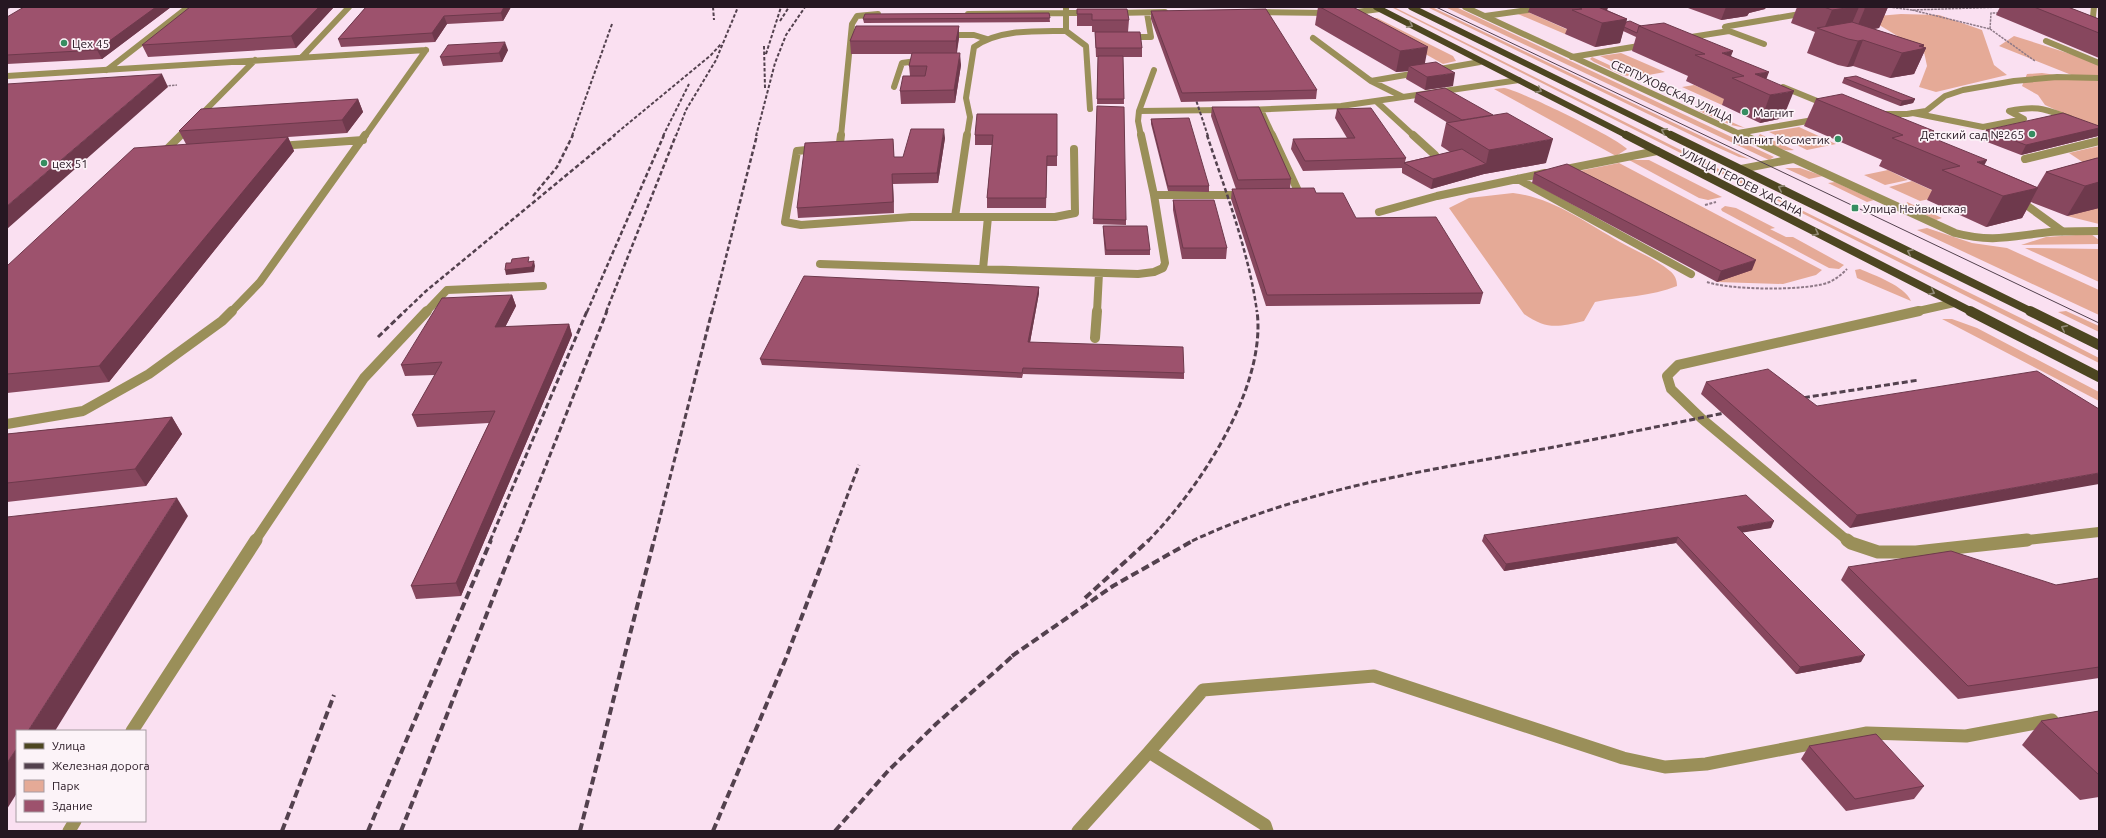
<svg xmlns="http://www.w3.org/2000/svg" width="2106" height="838" font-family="Ubuntu,sans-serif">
<rect width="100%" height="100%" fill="#fae0f1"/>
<path fill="#e5aa97" d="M1391,7H1394L1755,187L1750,188Z
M1427,7H1432L1749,159L1739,157L1712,145Z
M1445,7H1456L1774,157L1769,160Z
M1528,12L1575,33L1565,34L1518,14Z
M1901,14L1939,15L1982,30L1994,65L2007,75L1936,92L1919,87L1927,66L1924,52L1866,17Z
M1360,17L1377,18L1453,56L1456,61L1443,64Z
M2014,36L2099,63V76H2074L1999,46Z
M1621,53L1665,72L1643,76L1600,56Z
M1592,57L1635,77L1622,75L1594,62L1590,59Z
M2042,73L2099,81V130L2045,105L2038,95L2022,86L2027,74Z
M1694,85L1734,103L1722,105L1682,87Z
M1504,88C1519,90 1619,139 1627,149L1616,156L1494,89Z
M1700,108L1745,128L1731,125L1699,111Z
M1799,127L1836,144L1807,150L1769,132Z
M1760,134L1794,150C1783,152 1767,145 1758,137Z
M2099,146V170L2093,169L2069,153Z
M1629,160H1649L1722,197L1708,200L1699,198Z
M1619,163L1822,270L1816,275L1783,284L1717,282L1564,174Z
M1785,168H1800L1823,176L1809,179Z
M1888,170L1908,180L1885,185L1864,175Z
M1912,181L1944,196L1920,201L1889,187Z
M1835,182L1874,200L1867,202L1828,183Z
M1513,193C1551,197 1587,223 1620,242C1636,251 1656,259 1670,271C1675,275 1677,280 1677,286C1651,297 1622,296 1595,302L1584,321C1558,327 1547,330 1524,314L1449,208L1469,198Z
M1770,197H1774L1787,203L2031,323L2099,358V363Z
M1907,202L1942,218L1936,220L1906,206Z
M1725,206L1736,208L1775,228L1770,229L1786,237H1793L1844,265L1839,269L1829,268L1722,211L1721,209Z
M2099,207V224L2067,216Z
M1927,228L1972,243L2007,248L2099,290V315L1917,230Z
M2091,234L2099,240V244L2021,245L2046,237Z
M2025,248L2099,249V282Z
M1860,269C1874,275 1905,286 1911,301L1857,278L1855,270Z
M2066,311L2099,326V332L2058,312Z
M1942,319H1952L1977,328L2099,392V401Z"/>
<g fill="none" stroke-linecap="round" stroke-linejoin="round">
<path stroke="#8e7987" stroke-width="1.5" stroke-dasharray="2.5 1" stroke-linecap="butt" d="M1889,7L1912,10L2004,7
M7,9L11,7
M1912,10L1990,29L1991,13H1998
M1990,29L2035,61
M165,86L177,85"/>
<path stroke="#8e7987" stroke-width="2" stroke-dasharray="3 1.5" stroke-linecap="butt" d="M1705,205L1716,202
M1707,282C1730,290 1803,291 1827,283C1835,280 1841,275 1847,269"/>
<path stroke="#9a8f59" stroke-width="6" d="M1255,12L1329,13
M1115,13L1165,12
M1349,13L1380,9
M968,14L1066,13V8
M1485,16L1528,10
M1066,31L1086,46L1090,109
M1729,31L1764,44
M946,35H974L987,39
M1135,37H1151L1147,13
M1313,38L1371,81L1403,97L1519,80
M1685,38L1729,31L1725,27L1729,26L1806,13
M2046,41L2099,63
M302,57L349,7
M1572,57L1645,45
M107,70L188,7
M1154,70L1139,111L1225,110
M7,76L426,50
M1371,81L1480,62
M894,87L902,63L924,60
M1783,87L1827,105
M1377,102L1414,136
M1247,110L1341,106L1403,97
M1261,110L1273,136
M1139,111L1138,121L1141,136
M1913,113L1983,127L2024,119L2009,111C2037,105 2044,109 2070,118
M180,136L255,60
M365,136L426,50
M841,136L852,24L857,16L878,14
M967,136L970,117L966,98L974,47C999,29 1037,31 1066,31V13H1091"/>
<path stroke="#9a8f59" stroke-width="8" d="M841,135L840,143L835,147L797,151L785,222L801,225L911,217H955
M967,135L955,217H988L983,269
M1272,135L1299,193H1292
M1413,135L1435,155
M279,146L363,140
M162,154L181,135
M2025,159L2099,141
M1561,170L1657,151
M1518,179L1691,274
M1154,195H1244
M2018,199L2062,231
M1379,212L1437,196L1545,173
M988,217H1055L1075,213L1074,149
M820,264L1138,274L1154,272L1163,268L1165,263L1154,195L1141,135
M231,312L260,282L365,135
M426,312L447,290L543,286
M1097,312L1099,273
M1914,312L1954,303"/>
<path stroke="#9a8f59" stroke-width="10" d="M1095,338L1097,311
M7,424L83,411L149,374L222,321L232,311
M255,541L364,378L427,311
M1848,541L1701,418L1671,389L1667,376L1678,365L1919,311
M2018,541L2099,532"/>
<path stroke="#9a8f59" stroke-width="13" d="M1847,540L1851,543L1878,552H1916L2027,540
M132,731L256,540
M69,831L75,821
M1078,831L1149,752
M1267,831L1265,825L1149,752L1203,690L1374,676L1623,758L1665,767L1706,764L1867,733L1966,736L2052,720"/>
<path stroke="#9a8f59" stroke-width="6" d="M1465,7L1744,136
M2094,7L2092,26L2099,29
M1878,114H1907L1926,111L1945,96L1963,90L2014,81L2057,77L2099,78
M1738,133L1819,119"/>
<path stroke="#9a8f59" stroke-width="8" d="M1742,135L1955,233C1993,243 2012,236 2050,232C2066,231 2082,231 2099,231
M1741,169L1793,159"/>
<path stroke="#4d4621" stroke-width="6" d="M1376,7L1628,136
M1411,7L1673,136"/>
<path stroke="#4d4621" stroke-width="8" d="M1626,135L1972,312
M1671,135L2032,312"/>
<path stroke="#4d4621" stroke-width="10" d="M1970,311L2099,377
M2030,311L2099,345"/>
<path stroke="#53414e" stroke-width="1" d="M1436,7L2099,323"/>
<path stroke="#53414e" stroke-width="2" stroke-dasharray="3.5 2" stroke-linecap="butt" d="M713,7L714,20
M780,21L789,7
M764,46L765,88
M766,54L781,7
M1193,91L1208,136
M572,136L612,24
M613,136L711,55L721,44
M663,136L689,84
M676,136L686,110L716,60L738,7
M756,136L775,63L786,35L805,7"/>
<path stroke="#53414e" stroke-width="2.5" stroke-dasharray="4.5 2.5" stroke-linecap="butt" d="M1207,135C1226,193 1249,252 1257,312
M533,196L557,167L573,135
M404,312L426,291L615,135
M587,312L664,135
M606,312L676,135
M712,312L757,135"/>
<path stroke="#53414e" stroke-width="3" stroke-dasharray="6 3" stroke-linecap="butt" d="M378,337L405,311
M1795,399L1919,380
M490,541L587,311
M516,541L607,311
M654,541L712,311
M830,541L859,465
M1148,541C1199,489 1267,387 1257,311
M1192,541C1290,495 1394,476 1500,457C1578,443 1656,427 1734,411"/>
<path stroke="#53414e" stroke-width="4" stroke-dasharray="8 4" stroke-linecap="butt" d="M1085,598L1149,540
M1012,656L1113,586L1194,540
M282,831L334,695
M368,831L491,540
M401,831L516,540
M580,831L654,540
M713,831L786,658L831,540
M835,831L888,771L936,724L1016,653"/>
</g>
<path fill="#87475e" d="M171,7L102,59L7,64V17Z
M334,7L296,48L148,57L142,45Z
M366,7H511L503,21L447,24L435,42L341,47L338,39Z
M1084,7H1176L1084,8Z
M1318,7H1353L1453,86L1425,90L1406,79L1408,71L1396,72L1315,25Z
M1530,7H1608L1607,10L1627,19L1626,22L1641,26L1731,56L1766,79L1783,118L1760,123L1722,105L1724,99L1686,81L1688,76L1632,51L1636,37L1623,31L1620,43L1595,47L1565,34L1567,29L1528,12Z
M1688,7H1766L1765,9L1749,13L1747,16L1721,20L1688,8Z
M1797,7H1888L1879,28L1874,29L1924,45L1923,47L1926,48L1914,74L1890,78L1853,66L1847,67L1838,65L1807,53L1815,32L1791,23Z
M2000,7H2068L2099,19V58L1996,15Z
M1077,9L1129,20L1128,32L1142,48V57H1123L1124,104H1097L1098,57H1096L1095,32H1092V26H1077Z
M1151,11L1317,90L1316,99L1181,102L1151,19Z
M1049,13L1050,22L864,23L863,19Z
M959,26V38L957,53L961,65L955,103L901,104L900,91L910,76L909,66L912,54H851L850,41Z
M508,50L502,62L443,66L440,57Z
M1844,78L1915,99L1913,103L1900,106L1842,83Z
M1416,93L1546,163L1484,174L1431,189L1402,173V168L1303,171L1291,149L1293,139L1347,138L1335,118L1337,109L1406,158L1405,162L1450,152L1441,146L1446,123H1448L1414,102Z
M358,99L363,112L347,133L288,137L294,151L109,382L7,393V266L186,144L179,131Z
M1816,99L1934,131L1931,137L1984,165L2037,187L2046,172L2097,158L2099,208L2067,216L2031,202L2022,218L1986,227L1927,200L1932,190L1879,166L1882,160L1804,126Z
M1097,106L1126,220V225L1093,224Z
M1212,107L1291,179L1290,188L1316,193L1356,218L1483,293L1480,304L1266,306L1231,199L1232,189H1236L1211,116Z
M1057,114V166H1047L1046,208H987V198L992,145H975V135Z
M1151,119L1209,186V192L1168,191L1151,124Z
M2099,126V134L2098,136L2021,155L1982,140L1986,130Z
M945,138L938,183L893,184L894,213L798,218L797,208L893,139L894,157H903Z
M1534,173L1752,270L1717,282L1532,183Z
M1173,200L1227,248L1226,259H1182L1173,210Z
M1103,226L1150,250V255H1105L1103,231Z
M1039,287V293L1030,342L1184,373V379L1023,374L1022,378L762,365L760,359Z
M512,295L516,306L505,327L569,324L572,335L461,596L416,599L411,586L489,423L417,427L412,415L435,375L405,376L401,365Z
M1706,382L1817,406L2099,409L1850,528L1701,394Z
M172,417L182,434L146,486L7,502V434Z
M1771,528L1742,532L1861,662L1796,674L1676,543L1504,571L1482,541L1484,535Z
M1848,567L2056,585L2099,578V678L1958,699L1841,580Z
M2099,711V797L2080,800L2022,745L2041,721Z
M1809,746L1924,786L1914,799L1846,811L1801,759Z"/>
<path fill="#6e394c" d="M156,7H171L102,59L97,50Z
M319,7H334L296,48L291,36Z
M504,7H511L503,21L501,13Z
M1596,7H1608L1603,23L1627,19L1620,43L1595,47L1602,23Z
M1726,7H1766L1765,9L1749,13L1747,16L1721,20Z
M1853,7H1859L1849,30L1823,31L1832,10Z
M1872,7H1888L1879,28L1855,32L1865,8Z
M444,16L447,24L435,42L432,33Z
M959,26V38L956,54V41Z
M1863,40L1853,66L1847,67L1858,41Z
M505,42L508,50L502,62L499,53Z
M1924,45L1923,49L1926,48L1914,74L1890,78L1902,53L1919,46Z
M1428,47L1424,68L1409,66L1408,71L1396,72L1400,51Z
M1733,51L1726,69L1722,53Z
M960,53L961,65L955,103L954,90Z
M1769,72L1762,91L1755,74Z
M1455,73L1453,86L1425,90L1427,77Z
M162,74L168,87L7,229V206Z
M1794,91L1783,118L1760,123L1770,95Z
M358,99L363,112L347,133L342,120Z
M1915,99L1913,103L1900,106L1902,101Z
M2099,128V134L2098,136L2021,155L2026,145Z
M944,129L945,138L938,183L937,173Z
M1934,131L1924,151L1923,134Z
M288,137L294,151L109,382L99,366Z
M1553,139L1546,163L1484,174L1431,189L1433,179L1486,164L1489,150Z
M1987,160L1975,184L1977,162Z
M892,174L893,184L894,213L893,202Z
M2099,182V208L2067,216L2085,186Z
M2038,188L2022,218L1986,227L2003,196Z
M1756,260L1752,270L1717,282L1721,271Z
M534,261L535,266L534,272L506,275L505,270Z
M1039,287V293L1029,348L1028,342Z
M512,295L516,306L499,339L495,327Z
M569,324L572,335L461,596L456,583Z
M172,417L182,434L146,486L135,469Z
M2099,473V484L1850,528L1857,515Z
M177,498L188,516L55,731H28Z
M1774,521L1771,528L1734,534L1737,527Z
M1678,537L1676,543L1504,571L1506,564Z
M1865,655L1861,662L1796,674L1800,667Z
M17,748V793L7,809V763Z"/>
<path fill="#9d526d" stroke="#6e394c" d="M24,7H156L97,50L7,55V17Z
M190,7H319L291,36L142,45Z
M366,7H504L501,13L444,16L432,33L338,39Z
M1320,7H1353L1428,47L1400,51Z
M1578,7H1598L1627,19L1602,23L1572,10L1582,9Z
M1824,7H1853L1832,10Z
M1862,7H1872L1865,8Z
M2034,7H2068L2099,19V33Z
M1077,9H1127L1129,20H1092V14H1077Z
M1266,9L1317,90L1182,93L1151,11Z
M1049,13L1050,18L863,19L865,14Z
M1630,21L1641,26H1639L1637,33L1624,27L1626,22Z
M1852,22L1924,45L1919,46L1926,48L1902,53L1863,40L1858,41L1848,39L1817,28Z
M1664,23L1733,51L1722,53L1769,72L1755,74L1794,91L1770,95L1732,78L1744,76L1695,55L1705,54L1639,26Z
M856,26H959L956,41H850Z
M1095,32H1140L1142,48H1096Z
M505,42L499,53L440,57L448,45Z
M912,53H960L954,90L900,91L903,76H925L927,66H909Z
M1098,56H1123L1124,99H1097Z
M1436,62L1455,73L1427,77L1409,66Z
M162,74L7,206V84Z
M1856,76L1915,99L1902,101L1844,78Z
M1445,88L1493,115L1462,120L1416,93Z
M1842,94L1934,131L1923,134L1987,160L1977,162L2038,188L2003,196L1942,170L1960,166L1892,138L1903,135L1816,99Z
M358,99L342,120L179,131L201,109Z
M1097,106L1124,107L1126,220L1093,219Z
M1212,107H1259L1291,179L1238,180Z
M1371,108L1406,158L1305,161L1293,139L1355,138L1337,109Z
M1507,113L1553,139L1489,150L1446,123Z
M2063,113L2099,126V128L2026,145L1986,130Z
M977,114H1057V156H1047L1046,198H987L993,135H975Z
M1189,118L1209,186H1168L1151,119Z
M911,129H944L937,173L892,174L893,202L797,208L805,143L893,139L894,157H903Z
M288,137L99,366L7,374V266L134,148Z
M1462,149L1486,164L1433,179L1404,163Z
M2097,158H2099V182L2085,186L2046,172Z
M1567,164L1756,260L1721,271L1534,173Z
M1314,188L1316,193H1343L1356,218L1436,217L1483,293L1267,295L1232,189Z
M1173,200H1214L1227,248H1183Z
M1103,226H1147L1150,250H1106Z
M529,257L528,262L534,261L532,267L505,270L506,263H511L512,259Z
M804,276L1039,287L1028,342L1183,347L1184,373L1023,368L1022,373L760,359Z
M512,295L495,327L569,324L456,583L411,586L495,411L412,415L442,362L401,365L442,298Z
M1768,369L1817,406L2037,371L2099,409V473L1857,515L1706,382Z
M172,417L135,469L7,483V434Z
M1746,495L1774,521L1737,527L1865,655L1800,667L1678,537L1506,564L1484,535Z
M177,498L28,731H17V748L7,763V517Z
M1951,551L2056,585L2099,578V667L1968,686L1848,567Z
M2099,711V775L2041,721Z
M1876,734L1924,786L1855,799L1809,746Z"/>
<defs><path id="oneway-chevron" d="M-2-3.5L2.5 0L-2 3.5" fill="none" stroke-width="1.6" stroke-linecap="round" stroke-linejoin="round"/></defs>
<g stroke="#938b77">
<use href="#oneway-chevron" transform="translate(1410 25) rotate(28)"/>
<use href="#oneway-chevron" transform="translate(1539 90) rotate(27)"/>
<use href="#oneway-chevron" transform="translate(1664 131) rotate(-154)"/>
<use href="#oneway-chevron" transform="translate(1781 188) rotate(-154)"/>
<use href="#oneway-chevron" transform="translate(1816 233) rotate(27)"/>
<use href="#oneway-chevron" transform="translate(1910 252) rotate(-154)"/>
<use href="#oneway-chevron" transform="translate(1932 292) rotate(27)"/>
<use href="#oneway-chevron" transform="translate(2064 328) rotate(-154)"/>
</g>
<g fill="#368d61" stroke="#fcf3f8" stroke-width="1.5">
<circle cx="64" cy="43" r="4"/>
<circle cx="1745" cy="112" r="4"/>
<circle cx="2032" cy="134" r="4"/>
<circle cx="1838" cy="139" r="4"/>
<circle cx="44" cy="163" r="4"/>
<rect x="1851" y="204" width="8" height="8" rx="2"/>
</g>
<g text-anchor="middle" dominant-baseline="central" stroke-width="3.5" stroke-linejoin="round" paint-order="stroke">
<g font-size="12" fill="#261722" stroke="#fcf3f8" text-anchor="start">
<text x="72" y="43">Цех 45</text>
<text x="1753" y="112">Магнит</text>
<text x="2024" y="134" text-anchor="end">Детский сад №265</text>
<text x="1830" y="139" text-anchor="end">Магнит Косметик</text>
<text x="52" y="163">цех 51</text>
<text x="1863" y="208">Улица Нейвинская</text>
</g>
<g font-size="12" fill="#261722" stroke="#fcf3f8">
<text transform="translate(1672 91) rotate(25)">СЕРПУХОВСКАЯ УЛИЦА</text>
<text transform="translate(1742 182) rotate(27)">УЛИЦА ГЕРОЕВ ХАСАНА</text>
</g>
</g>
<rect width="2106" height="838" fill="none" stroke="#261722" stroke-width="16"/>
<rect x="16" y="730" width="130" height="92" fill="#fcf3f8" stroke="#a69ba2"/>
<rect x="24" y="743" width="20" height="6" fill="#4d4621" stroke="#a69ba2"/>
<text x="52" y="750" font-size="12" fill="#261722">Улица</text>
<rect x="24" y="763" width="20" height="6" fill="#53414e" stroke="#a69ba2"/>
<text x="52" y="770" font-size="12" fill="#261722">Железная дорога</text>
<rect x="24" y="780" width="20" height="12" fill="#e5aa97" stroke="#a69ba2"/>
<text x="52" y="790" font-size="12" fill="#261722">Парк</text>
<rect x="24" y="800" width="20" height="12" fill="#9d526d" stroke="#a69ba2"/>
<text x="52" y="810" font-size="12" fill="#261722">Здание</text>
</svg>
